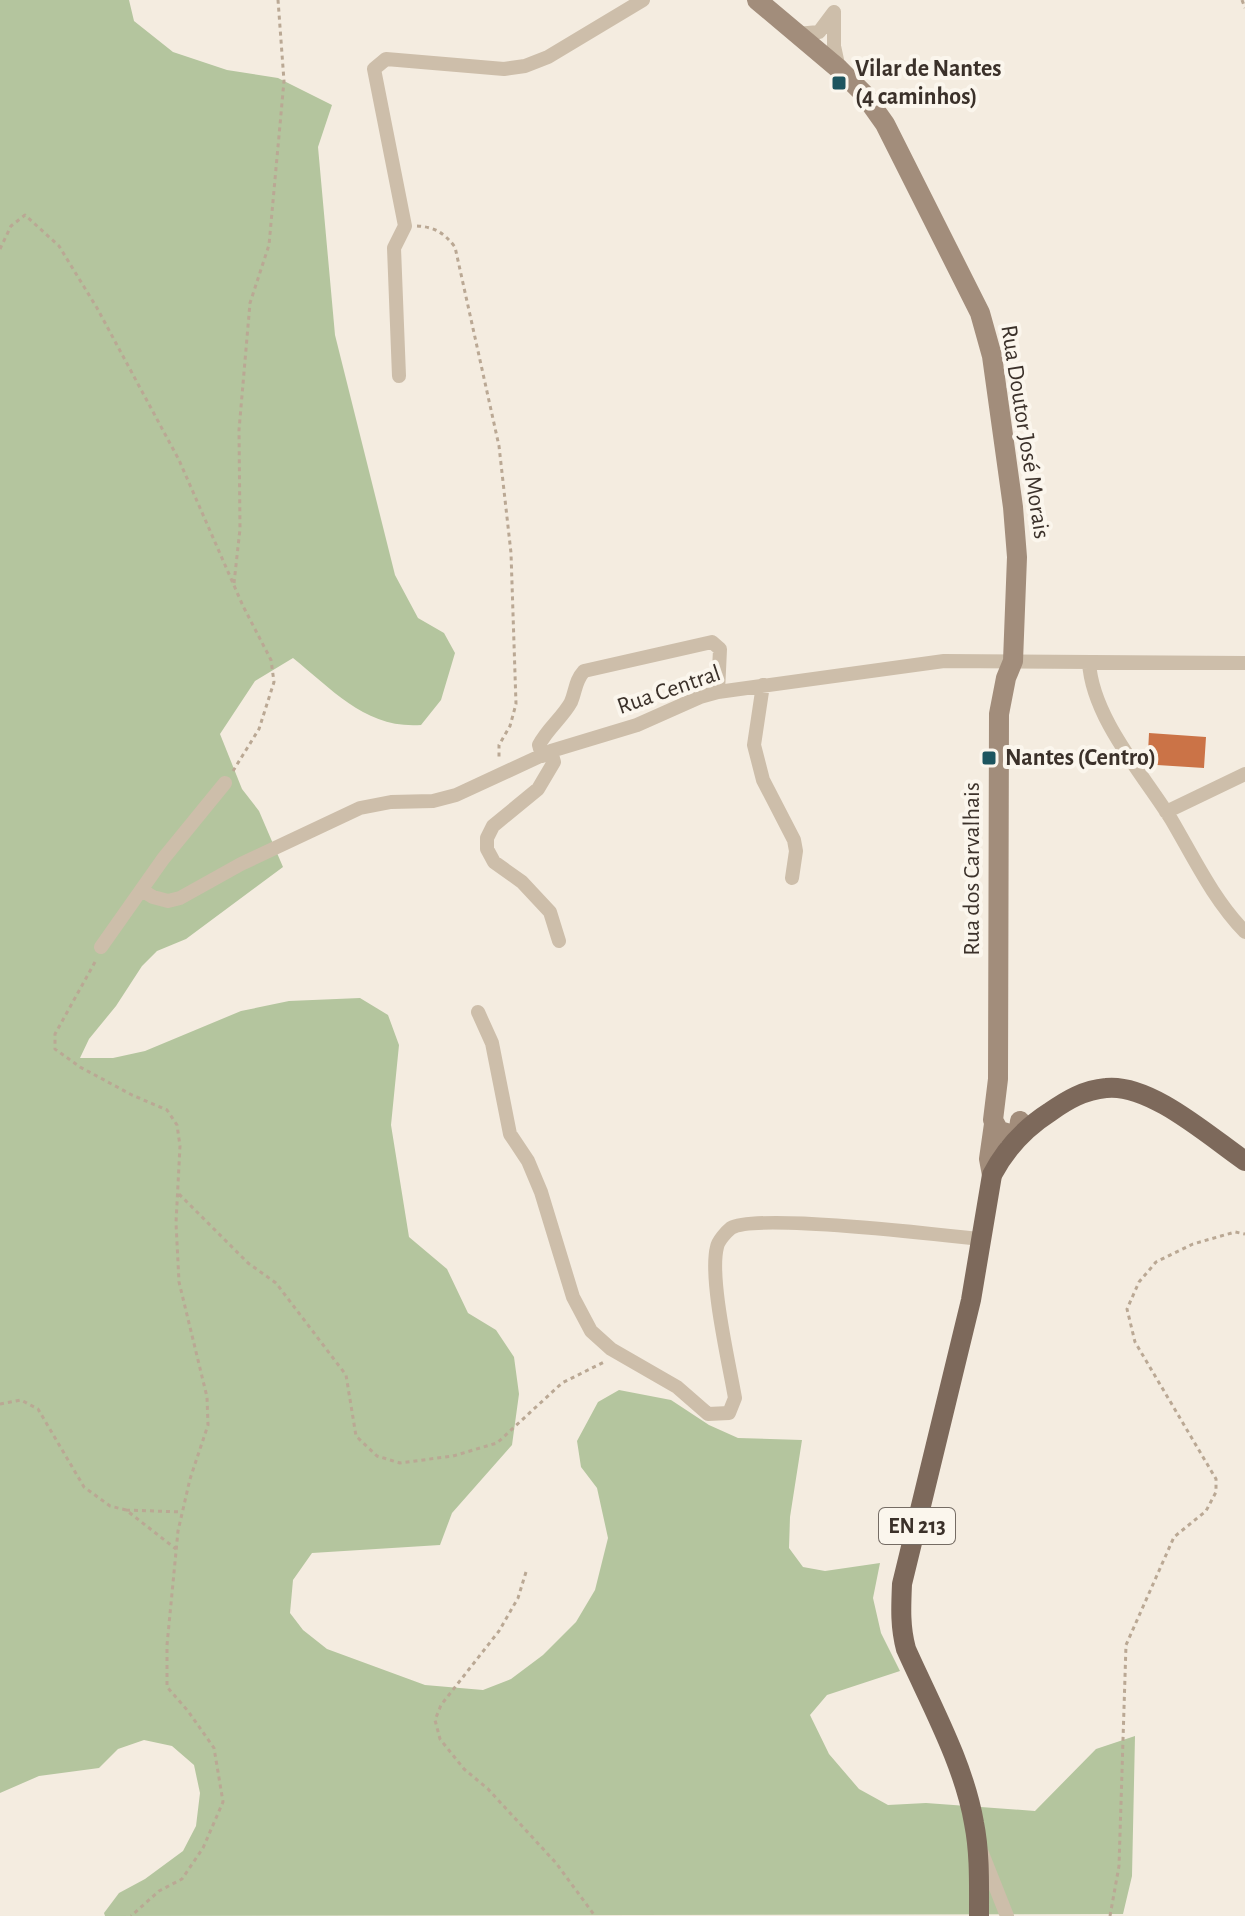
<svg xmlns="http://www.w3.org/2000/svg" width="1245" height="1916" font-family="'Alegreya Sans',sans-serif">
<rect width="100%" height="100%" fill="#f4ece0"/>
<path fill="#b4c59e" d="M0,0H129L134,21L173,52L227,70L278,78L332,105L318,147L335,335L395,575L418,618L444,633L455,653L441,700L421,725C366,729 333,690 293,658L255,681L220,734L242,789L259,811L283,867L186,939L157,951L142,966L116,1006L89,1039L80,1058H113L145,1051L241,1011L289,1001L360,998L388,1015L399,1045L391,1125L409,1237L447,1269L468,1313L496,1330L514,1357L519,1394L512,1445L452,1513L440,1545L312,1553L293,1580L290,1613L303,1630L327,1649L425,1685L483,1690L511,1679L543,1655L576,1622L595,1590L608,1538L597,1488L581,1467L577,1441L598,1402L619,1390L671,1400L709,1425L738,1438L802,1440L790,1517L789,1548L803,1567L825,1571L880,1563L873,1598L881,1633L900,1671L827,1695L810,1715L829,1754L859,1789L888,1805L926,1803L1035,1811L1096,1749L1135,1736L1132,1876L1123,1914L105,1916L104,1913L119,1893L145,1879L183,1851L196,1826L200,1793L194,1765L172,1746L144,1740L118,1749L99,1768L39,1776L0,1793Z"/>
<path fill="#cb7347" d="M1149,733L1206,737L1204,768L1157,765L1158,754L1148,753Z"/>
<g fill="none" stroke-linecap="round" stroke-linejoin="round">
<path stroke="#baa894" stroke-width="3" stroke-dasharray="4 4" stroke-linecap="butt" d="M1242,0L1245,8
M417,226C435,227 444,233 455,247L499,446L511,553L516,704L510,726L499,745V760
M0,249L11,226L25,215L59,246L97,308L179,460L243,606L271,660L274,682L259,729L233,771
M234,583L240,529L239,430L250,303L269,245L284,81L278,0
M95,962L55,1034V1049L80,1067L132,1095L167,1110L177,1125L180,1146L176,1223L179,1282L207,1397L208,1425L190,1479L178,1531L167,1645V1687L188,1711L214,1748L223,1802L203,1848L182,1879L159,1891L131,1916
M179,1194L248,1263L276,1283L346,1375L356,1436L377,1456L400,1463L453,1456L497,1443L562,1383L606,1361
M0,1404L21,1400L38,1409L84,1487L110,1506L126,1510L176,1549
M126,1510L182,1512
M526,1572L518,1598L499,1631L441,1705L435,1720L440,1739L464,1769L488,1789L556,1863L595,1916
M1110,1916L1119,1866L1126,1645L1174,1537L1206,1511L1216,1492V1479L1135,1342L1127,1309L1139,1282L1156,1262L1193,1244L1235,1232L1245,1234"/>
<path stroke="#cdbeaa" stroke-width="14" d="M834,12V46L839,69
M797,34L819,32L834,12
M399,376L394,248L405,226L374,69L386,59L504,69L525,66L548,57L643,0
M1089,662C1092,717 1142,773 1171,819C1194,858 1213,899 1245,932
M763,685L754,745L763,780L794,840L796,851L792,878
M551,751L554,762L538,789L493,826L487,838V849L494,862L522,882L550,912L559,941
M542,756L539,745C547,729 563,717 571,702C576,690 575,681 584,671L712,642L720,649L718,692
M1166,812L1245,774
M143,891L153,897L168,901L180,898L241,864L360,808L391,802L433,801L456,795L551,751L637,725L700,697L718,692L944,661L1245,663
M101,947L163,859L225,783
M478,1012L492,1043L510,1134L528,1161L541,1192L573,1297L591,1331L611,1349L677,1387L708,1414L729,1413L735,1398C729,1363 709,1278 717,1247C718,1241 726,1232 731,1228C756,1213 942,1235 980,1239
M982,1853L1007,1916"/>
<path stroke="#a28d7b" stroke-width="20" d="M757,0L839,69L863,93L885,124L980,313L992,356L1013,507L1017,557L1013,661L1006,678L999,714L998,1079L993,1120L999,1131L1018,1136L1020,1121
M992,1175L989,1159L994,1124"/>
<path stroke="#7d695b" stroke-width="20" d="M979,1916C979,1885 980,1853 974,1823C964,1764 930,1703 906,1649C900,1627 901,1607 902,1584L971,1300L992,1175C1006,1148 1025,1128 1050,1112C1067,1100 1084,1090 1106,1088C1150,1083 1210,1137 1245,1161"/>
</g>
<g fill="#1d555f" stroke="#fbf6ed" stroke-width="3">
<rect x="831" y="75" width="16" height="16" rx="4"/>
<rect x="981" y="750" width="16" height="16" rx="4"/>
</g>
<g text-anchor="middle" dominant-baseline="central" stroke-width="8" stroke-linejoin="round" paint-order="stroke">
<rect fill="#fbf6ed" stroke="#756c64" stroke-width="2" x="879" y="1508" width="76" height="36" rx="6"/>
<g font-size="22" font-weight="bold" fill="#3b312a">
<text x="917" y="1526">EN 213</text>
</g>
<g font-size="24" font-weight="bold" fill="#3b312a" stroke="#fbf6ed" text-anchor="start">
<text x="855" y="69">Vilar de Nantes<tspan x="855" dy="28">(4 caminhos)</tspan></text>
<text x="1005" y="758">Nantes (Centro)</text>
</g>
<g font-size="24" fill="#3b312a" stroke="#fbf6ed">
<text transform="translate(1025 432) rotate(81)">Rua Doutor José Morais</text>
<text transform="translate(669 690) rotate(-19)">Rua Central</text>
<text transform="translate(972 869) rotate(-90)">Rua dos Carvalhais</text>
</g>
</g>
</svg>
